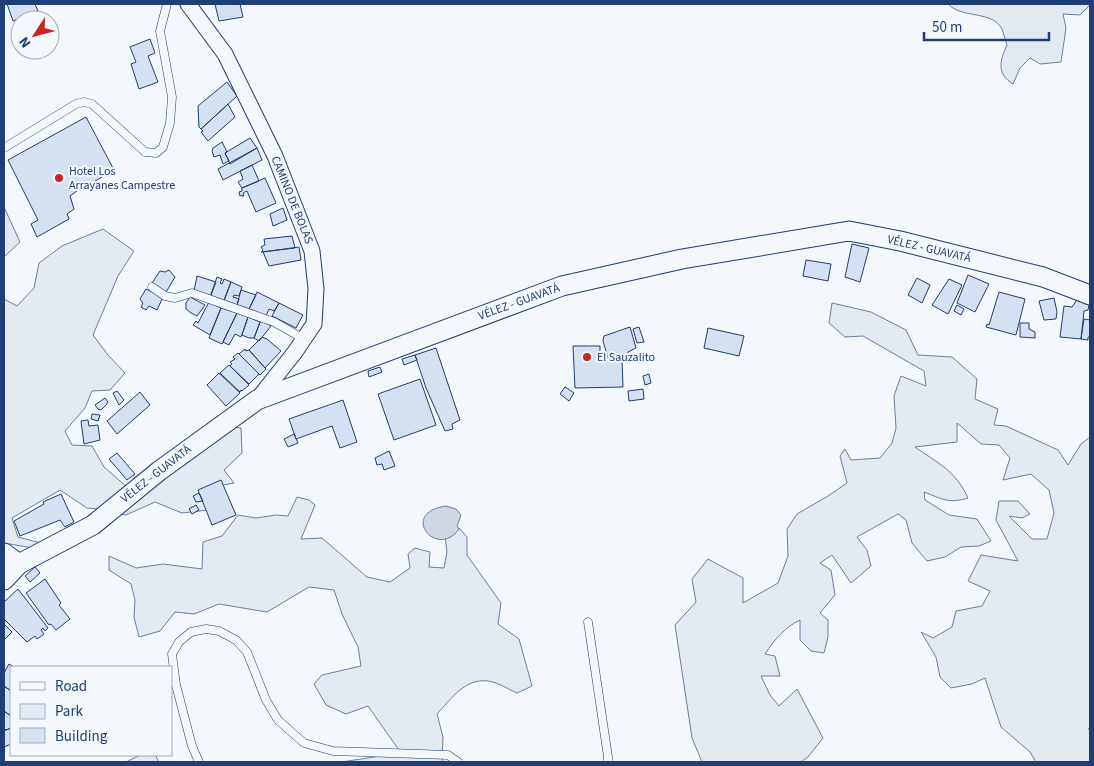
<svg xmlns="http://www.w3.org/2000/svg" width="1094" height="766" font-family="'Source Sans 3',sans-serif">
<rect width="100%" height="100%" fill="#f4f7fb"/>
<path fill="#e3e9f0" stroke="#687fa3" d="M948,4H1090V5L1080,15L1063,14L1066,28L1061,62L1040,64L1030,58L1020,68L1013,84C996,73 1000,61 1007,45C1005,40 1004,34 1002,29C992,10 962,19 948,4Z
M103,229L134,251L118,276L93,335L108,355L125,373L110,390L92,391L85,408L65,431L72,445L92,446L104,467L127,487L225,426L241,428L242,453L224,470L234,483L219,486L208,510L182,513L155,502L126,515L99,509L87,508L60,490L12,518L18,537L41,543L33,548L4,543V299L17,306L34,288L39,263L62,246Z
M832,303L871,312L906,330L918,355L952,357L977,379L975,399L998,409L994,425L1006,426L1058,450L1068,465L1081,444L1090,437V728L1088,729L1090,730V762H1036L1030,752L1001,727L985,678L972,684L951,688L940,677L936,657L921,632L933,638L952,627L956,611L982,606L990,591L968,581L981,555L1018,561L996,520L999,501H1018L1030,514L1022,518L1009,516L1032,539H1047L1054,513L1049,490L1031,474L1003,480L1010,458L999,445L981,444L957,423V442L915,447C939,464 955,470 968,498C949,504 942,499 924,492L925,500L949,515L977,519L991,541L979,546L961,547L945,557L927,561L912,543L906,520L898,514L857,537L867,550L871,566L851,583L832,555L820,563L831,570L835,595L820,613L828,620V637L824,653L811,651L800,640V620C784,628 775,639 765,654L775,656L780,676H761L770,695L779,706L797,689L823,738L808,757L801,762H702L692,738L675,625L696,602L692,579L708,559L743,578V603L778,583L788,556L787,529L797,514L828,496L847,483L840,456L845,449L851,460L880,458L892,443L896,428L894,396L901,376L926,386L924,371L863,336L845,337L829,323Z
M297,497L309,500L315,505L301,539L322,538L367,577L390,582L410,568L408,554L415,548L430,552L429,567L444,568L447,552L445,536L459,528L467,537V555L501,603L498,624L519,639L532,686L517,693C508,689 497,682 488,681C465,678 451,699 437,714L443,737L442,759L444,762H341L401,753L368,706L346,714L326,705L314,684L322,675L361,666L358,647L342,614L334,590L309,587L267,612L219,604L194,614L175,612L160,631L139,637L134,617L135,600L131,584L109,570V556L136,568L163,564L202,569L203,542L222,536L238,515L256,518L276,515L288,516Z
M140,755H155L159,762H126Z"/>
<path fill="#e3e8f0" stroke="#687fa3" d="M4,207L20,242L4,257Z"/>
<path fill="#cfd7e4" stroke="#687fa3" d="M446,506L456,509L461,515L457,526L459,529C437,560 398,513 446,506Z"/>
<path fill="#d5e0f0" stroke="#1d3f73" d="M7,4H35L38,11L13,21Z
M215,4H240L243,17L219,21Z
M150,39L155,53L148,56L158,82L139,89L131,64L136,62L130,47Z
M227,82L237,96L201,129L199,127L198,106Z
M228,104L235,117L208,141L201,132L203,131L201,129Z
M86,117L114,170L85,187L83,185H80L81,188L70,196L74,209L67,214L69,219L37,237L31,224L38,220L8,160Z
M250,138L257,148L230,164L225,153Z
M222,142L227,152L225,153L229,161L223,164L220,155L214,157L212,151L213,148Z
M257,148L262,160L223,180L218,169Z
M252,165L259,181L242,188L238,182L243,179L240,171Z
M265,178L276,203L256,212L247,191L243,193L244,196H242V195L240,196L239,192L242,191V188Z
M283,208L287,220L273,226L270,214Z
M292,236L295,248L261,252L263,250L261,247L265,245L264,239Z
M852,244L869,248L860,282L845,277Z
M299,247L301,260L269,266L263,252Z
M806,260L831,264L828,281L803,276Z
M169,270L175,277L165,294L152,283L160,271L165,272Z
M968,275L989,284L975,312L957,303Z
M197,276L216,282L210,298L194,291Z
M217,277L222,279L220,283L222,284L224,279L231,282L224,300L210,297Z
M917,278L930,285L922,303L908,295Z
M949,279L962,285L948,314L932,305Z
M231,282L242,287L239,296L234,295L233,297L239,299L237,305L224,301Z
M146,289L163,297L157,310L149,306L146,310L141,307L143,303L140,299Z
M241,290L256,295L249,309L237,305Z
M257,292L279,303L274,311L269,309L266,316L249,309Z
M999,292L1025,299L1016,335L986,327L987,324L989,325Z
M190,297L205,305L197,316L191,313L186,309V303Z
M1054,298L1057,312L1056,319L1044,320L1039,301Z
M1077,300L1089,305L1088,310L1084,311L1081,339L1060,337L1064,306L1072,307Z
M209,302L221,308L210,335L193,325L196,321L198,323Z
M279,303L303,315L296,328L272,316Z
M957,305L964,309L961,315L954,311Z
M221,308L237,313L222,344L209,338Z
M237,313L248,317L241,337L235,334L229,345L223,342Z
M248,317L260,322L254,338H249L242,335Z
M1084,319L1090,320V337H1088V340L1081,339Z
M261,320L271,326L259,341L254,338Z
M1020,323H1029V329L1035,332V338L1020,337Z
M630,327L636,348L628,352L629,356L622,359L623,387L575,388L573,346H600V361H609L603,341L604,336Z
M639,327L644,342L637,343L633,329Z
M708,328L744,336L739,356L704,348Z
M262,337L267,339L281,351L265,368L249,350Z
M436,348L460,420L452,424L453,429L445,431L426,388L415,355Z
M245,349L246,351L249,350L266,369L260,375L239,354Z
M238,353L259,374L249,384L230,366L232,364L230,362L235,359L233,357Z
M415,355L417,360L404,365L402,359Z
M229,365L249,385L242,391L241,390L240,392L220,373Z
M380,367L382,372L369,377L368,371Z
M219,373L240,393L226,406L207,385Z
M649,374L651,383L645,385L643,376Z
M420,379L436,425L394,440L378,394Z
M565,387L574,393L569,401L560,394Z
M643,389L644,399L629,401L628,391Z
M117,391L124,400L119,405L113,393Z
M140,392L150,405L117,434L107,421Z
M105,398L108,402L106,405L101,410L98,409L95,405Z
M343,400L357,442L340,448L332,426L296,439L289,419Z
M92,414L100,415L98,421L91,419Z
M88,420L89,426L98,425L100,440L84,444L81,421Z
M294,434L298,443L288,447L284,439Z
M389,451L395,466L384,470L382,464L377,465L375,458Z
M117,453L135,474L127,480L109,459Z
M221,480L236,515L212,525L198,490Z
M199,493L203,501L196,502L193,496Z
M61,494L74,522L65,527L60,520L20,536L14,521L44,504L43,502Z
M196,505L199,510L192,514L189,509Z
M35,567L40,573L30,582L25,576Z
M45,579L61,603L59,605L70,619L56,630L51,624L49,625L26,593Z
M18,589L48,628L45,631L43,628L41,630L44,634L37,639L35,636L27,642L4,619V602Z
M4,624L12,632L4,640Z
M9,664L14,667H11V691L4,686V673Z
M4,686L11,691V716L4,711Z
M4,711L11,716V728L6,730L4,728Z
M11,728V744L4,747V731Z"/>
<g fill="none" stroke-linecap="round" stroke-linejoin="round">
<defs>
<path id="service" d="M4,148L76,104L84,102L92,104L145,152L156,153L163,147L170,123L172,97L160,31L167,4
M152,287L165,296L175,298L192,293L274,322L304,339
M588,622L608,757V762
M199,762L192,746L176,685L172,654L179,642L191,632L206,629L219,631L236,640L247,652L266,700L278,720L304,743L333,751L448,755L458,762"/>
<path id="minor" d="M188,4L225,54L275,156L312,251L316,289L314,324L295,352L257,400"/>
<path id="tertiary" d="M4,553L19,564
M4,580L19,564L93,525L159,471L257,400L562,286L682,259L849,231L900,241L1043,277L1090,295"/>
</defs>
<use href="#service" stroke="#1d3f73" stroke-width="9"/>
<use href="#minor" stroke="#1d3f73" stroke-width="17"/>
<use href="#tertiary" stroke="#1d3f73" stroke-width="21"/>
<use href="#service" stroke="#f4f7fb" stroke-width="8"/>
<use href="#minor" stroke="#f4f7fb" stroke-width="15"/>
<use href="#tertiary" stroke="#f4f7fb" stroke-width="19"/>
</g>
<g fill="#c62828" stroke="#f4f7fb" stroke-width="2">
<circle cx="59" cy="178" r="5"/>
<circle cx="587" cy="357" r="5"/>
</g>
<g text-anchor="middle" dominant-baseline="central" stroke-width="4" stroke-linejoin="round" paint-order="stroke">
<g font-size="12" fill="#1d3f73" stroke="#f4f7fb" text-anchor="start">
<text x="69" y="171">Hotel Los<tspan x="69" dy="14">Arrayanes Campestre</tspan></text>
<text x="597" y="357">El Sauzalito</text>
</g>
<g font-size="12" fill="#1d3f73" stroke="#f4f7fb">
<text transform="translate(292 200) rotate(68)">CAMINO DE BOLAS</text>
<text transform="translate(929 249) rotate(13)">VÉLEZ - GUAVATÁ</text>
<text transform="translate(519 302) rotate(-20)">VÉLEZ - GUAVATÁ</text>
<text transform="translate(156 474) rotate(-38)">VÉLEZ - GUAVATÁ</text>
</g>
</g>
<rect width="1094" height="766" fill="none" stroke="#1d3f73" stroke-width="10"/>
<rect x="10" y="666" width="162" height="90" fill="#f4f7fb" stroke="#9eadc5"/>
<rect x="20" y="682" width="25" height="8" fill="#f4f7fb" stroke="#9eadc5"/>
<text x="55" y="691" font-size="15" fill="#1d3f73">Road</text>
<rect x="20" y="704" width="25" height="15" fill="#e3e9f0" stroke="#9eadc5"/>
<text x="55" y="716" font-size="15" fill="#1d3f73">Park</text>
<rect x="20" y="728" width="25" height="15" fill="#d5e0f0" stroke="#9eadc5"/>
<text x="55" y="741" font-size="15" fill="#1d3f73">Building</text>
<g transform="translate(35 35) rotate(234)"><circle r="24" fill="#f4f7fb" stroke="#9eadc5"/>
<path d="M0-4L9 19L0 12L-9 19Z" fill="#c62828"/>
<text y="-8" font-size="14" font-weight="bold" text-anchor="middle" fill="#1d3f73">N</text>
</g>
<path d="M924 32v8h125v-8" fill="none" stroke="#1d3f73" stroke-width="2.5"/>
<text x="932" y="32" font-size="15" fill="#1d3f73" stroke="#f4f7fb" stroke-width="4" paint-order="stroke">50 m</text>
</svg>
